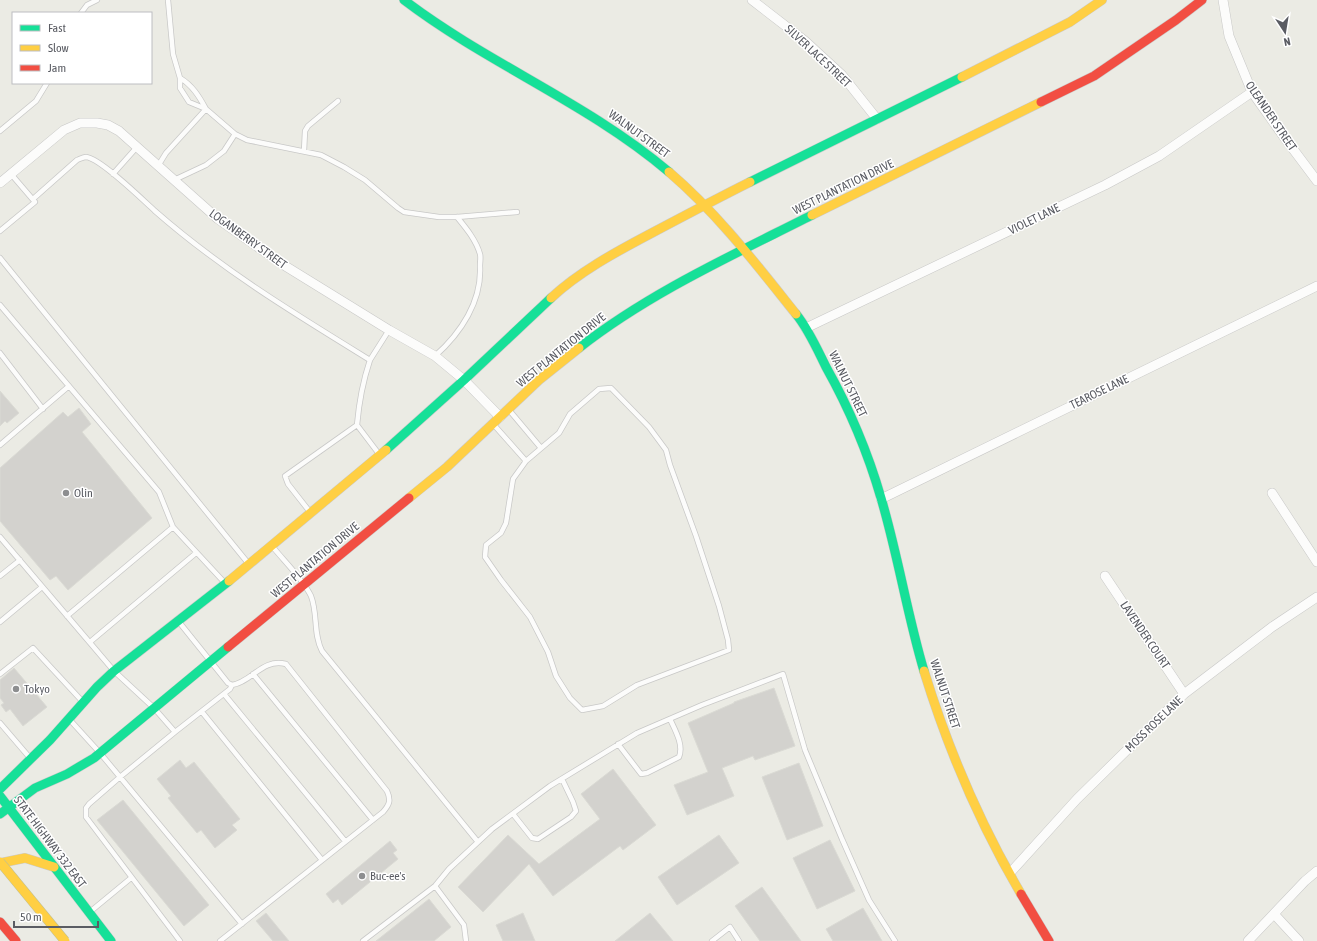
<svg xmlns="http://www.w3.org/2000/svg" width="1317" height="941" font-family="'Asap Condensed',sans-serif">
<rect width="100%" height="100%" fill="#ebebe4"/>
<path fill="#d3d2ce" stroke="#dadad4" d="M0,391L19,413L7,423L5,421L0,426Z
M79,408L91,424L82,432L152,518L68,590L56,576L50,580L0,521V468L63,412L68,417Z
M14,668L47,707L23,726L10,709L6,712L1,705L4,703L0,698V680Z
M774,688L795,746L755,760L753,756L722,768L734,796L687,815L674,785L708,772L688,723L734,703V702Z
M180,760L186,768L194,762L240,819L232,825L237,830L215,848L201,830L197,833L168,798L171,796L157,779Z
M799,763L823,826L787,840L762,777Z
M613,769L656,825L623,850L620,846L553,896L529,864L483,912L458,887L508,835L539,864L600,819L581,794Z
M123,800L209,905L184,926L97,820Z
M719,835L739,863L677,905L658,877Z
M830,840L855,891L817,909L793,858Z
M390,841L397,850L393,853L398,859L342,905L338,899L333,903L326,894Z
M762,887L801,941H760L735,906Z
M429,899L451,927L434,941H376Z
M863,908L882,941H833L826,929Z
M266,913L289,941H273L256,921Z
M523,913L535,941H503L496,925Z
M650,913L673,941H615Z"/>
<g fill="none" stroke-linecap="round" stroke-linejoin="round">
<defs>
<path id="lane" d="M168,0L173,54L180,78V88L189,102L206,109C199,96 192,85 180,78
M81,13L87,5L97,0
M0,131L36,101L47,83
M304,151L305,131L308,126L338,101
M158,166L166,153L206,109L235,134L247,140L321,155L344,167L365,180L398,208L404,212L439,217H457L517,212
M113,174L137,147
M174,180L206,165L224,151L235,134
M33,199L77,160C80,159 83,157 86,157C100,158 143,200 155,211C221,269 295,314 370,360L389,330
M0,231L35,202L11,174
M0,258L248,563
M0,305L159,492L173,527L224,582
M0,353L43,409
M435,356C461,333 482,301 480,266C480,262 481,257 480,254C476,240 466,228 457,217
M509,410L541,448
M357,425C359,402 363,381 370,360
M494,425L526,461L513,479L506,523L501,533L486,545L485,557L501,580L530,617L548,652L556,676L570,698L582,710L603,706L637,685L729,650L728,640L719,606L696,536L670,465L666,450L649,427L611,388L599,389L570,414L559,433L526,461
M0,445L69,386
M310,512L288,484L285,476L357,425L379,454
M0,537L114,671L154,708L175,732L230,689L232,685
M272,546C284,561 303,579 311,596C318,614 313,634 322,651L478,842
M0,576L20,560
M67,616L173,527
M0,622L42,587
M179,622L228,683L232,685C252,682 262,658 286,664L387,791C391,800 390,804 383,812L220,941
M90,642L196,553
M0,674L33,648L82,701
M253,674L373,820
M224,694L345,841
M202,712L322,860
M70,720L100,753L120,777L175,732
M0,723L30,758
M618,744L641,774L647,773L679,757C684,745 675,730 670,719
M513,814L532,838L538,839L571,817L576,811L573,802L562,779
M435,886L464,925L466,941
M91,911L131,878
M180,941L86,817V808L89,804L120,777L242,924
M363,941L435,886L449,869L492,829L550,786L637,733L702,705L783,674L805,750L842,839L869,900L895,941
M712,941L730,927L739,941"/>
<path id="street" d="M752,0L805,41L842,75L877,119
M1223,0L1229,36L1252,92L1284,137L1317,181
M0,183L64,130L80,123H97L108,125L119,131L218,219L282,264L389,330L435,356L464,380L500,417
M806,328L1105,185L1159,156L1252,92
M1272,493L1317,562
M881,499L1317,286
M1105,576L1184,694
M1010,873L1077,799L1184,694L1272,627L1317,597
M1274,914L1299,941
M1248,941L1305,881L1317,871"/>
<path id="fast" d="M404,0C488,64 588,103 669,172
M750,182L962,77
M796,314C809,330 817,349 826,367C849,408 868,453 881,498C898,555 907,614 924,671
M579,348C649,293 733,255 812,215
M386,450L464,380L551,298
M0,789L50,740L97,687L114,671L229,581
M0,796L111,941
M0,814L35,788L67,774L94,758L228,647"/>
<path id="slow" d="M962,77L1070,22L1102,0
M669,172C718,214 756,264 796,314
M812,215L1041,102
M551,298C579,272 614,253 648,235C682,217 716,199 750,182
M409,498L447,467L539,380L579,348
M229,581L386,450
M924,671C948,749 980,824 1021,894
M0,863L25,858L54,867"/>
<path id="jam" d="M1041,102L1094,76L1176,20L1202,0
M228,647L409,498
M1021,894L1049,941
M0,922L16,941"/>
</defs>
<use href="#lane" stroke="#c8c8c7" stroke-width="6"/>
<use href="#street" stroke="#c8c8c7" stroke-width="10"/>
<use href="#fast" stroke="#cacaca" stroke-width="10"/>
<use href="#slow" stroke="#cacaca" stroke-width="10"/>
<use href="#jam" stroke="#cacaca" stroke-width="10"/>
<use href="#lane" stroke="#fcfcfb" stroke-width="4.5"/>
<use href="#street" stroke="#fcfcfb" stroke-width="9"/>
<use href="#fast" stroke="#16e098" stroke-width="9"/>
<use href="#slow" stroke="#ffcf43" stroke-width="9"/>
<use href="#jam" stroke="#f24e42" stroke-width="9"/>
<defs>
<path id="slow-bridge" d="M0,862L65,941"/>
</defs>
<use href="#slow-bridge" stroke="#c2bf92" stroke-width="10" stroke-linecap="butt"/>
<use href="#slow-bridge" stroke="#ffcf43" stroke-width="9"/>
</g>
<g fill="#8d8e90" stroke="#fff" stroke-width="1.5">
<circle cx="66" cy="493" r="4"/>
<circle cx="16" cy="689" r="4"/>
<circle cx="362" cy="876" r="4"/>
</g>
<g text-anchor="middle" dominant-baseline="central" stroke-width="3" stroke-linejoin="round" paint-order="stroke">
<g font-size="12" fill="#5a5c63" stroke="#fff">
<text transform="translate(818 56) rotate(43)">SILVER LACE STREET</text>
<text transform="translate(1271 116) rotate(56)">OLEANDER STREET</text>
<text transform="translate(639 134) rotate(36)">WALNUT STREET</text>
<text transform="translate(843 187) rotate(-26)">WEST PLANTATION DRIVE</text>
<text transform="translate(1034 219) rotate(-26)">VIOLET LANE</text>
<text transform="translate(248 239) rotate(36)">LOGANBERRY STREET</text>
<text transform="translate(561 350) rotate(-39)">WEST PLANTATION DRIVE</text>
<text transform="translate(848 384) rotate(64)">WALNUT STREET</text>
<text transform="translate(1099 392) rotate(-26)">TEAROSE LANE</text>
<text transform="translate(315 560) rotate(-40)">WEST PLANTATION DRIVE</text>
<text transform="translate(1145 635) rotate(56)">LAVENDER COURT</text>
<text transform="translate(945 694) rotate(72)">WALNUT STREET</text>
<text transform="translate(1154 724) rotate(-44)">MOSS ROSE LANE</text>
<text transform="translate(50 842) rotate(53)">STATE HIGHWAY 332 EAST</text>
</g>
<g font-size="12" fill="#5a5c63" stroke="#fff" text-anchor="start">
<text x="74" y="493">Olin</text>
<text x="24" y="689">Tokyo</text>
<text x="370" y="876">Buc-ee's</text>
</g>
</g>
<rect x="12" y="12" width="140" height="72" fill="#ffffff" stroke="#bdbec1"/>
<rect x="20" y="25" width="20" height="6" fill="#16e098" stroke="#bdbec1"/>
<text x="48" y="32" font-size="12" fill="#5a5c63">Fast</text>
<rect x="20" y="45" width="20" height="6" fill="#ffcf43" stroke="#bdbec1"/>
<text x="48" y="52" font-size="12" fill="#5a5c63">Slow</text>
<rect x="20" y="65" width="20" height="6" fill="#f24e42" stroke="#bdbec1"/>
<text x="48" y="72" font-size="12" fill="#5a5c63">Jam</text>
<g transform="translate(1285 32) rotate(168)" stroke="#ffffff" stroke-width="3" paint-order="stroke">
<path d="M0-3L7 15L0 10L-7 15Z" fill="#5a5c63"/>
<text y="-6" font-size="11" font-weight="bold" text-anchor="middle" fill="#5a5c63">N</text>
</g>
<path d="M14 921v6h84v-6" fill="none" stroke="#5a5c63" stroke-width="2"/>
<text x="20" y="921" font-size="12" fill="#5a5c63" stroke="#ffffff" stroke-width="3" paint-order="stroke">50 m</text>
</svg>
